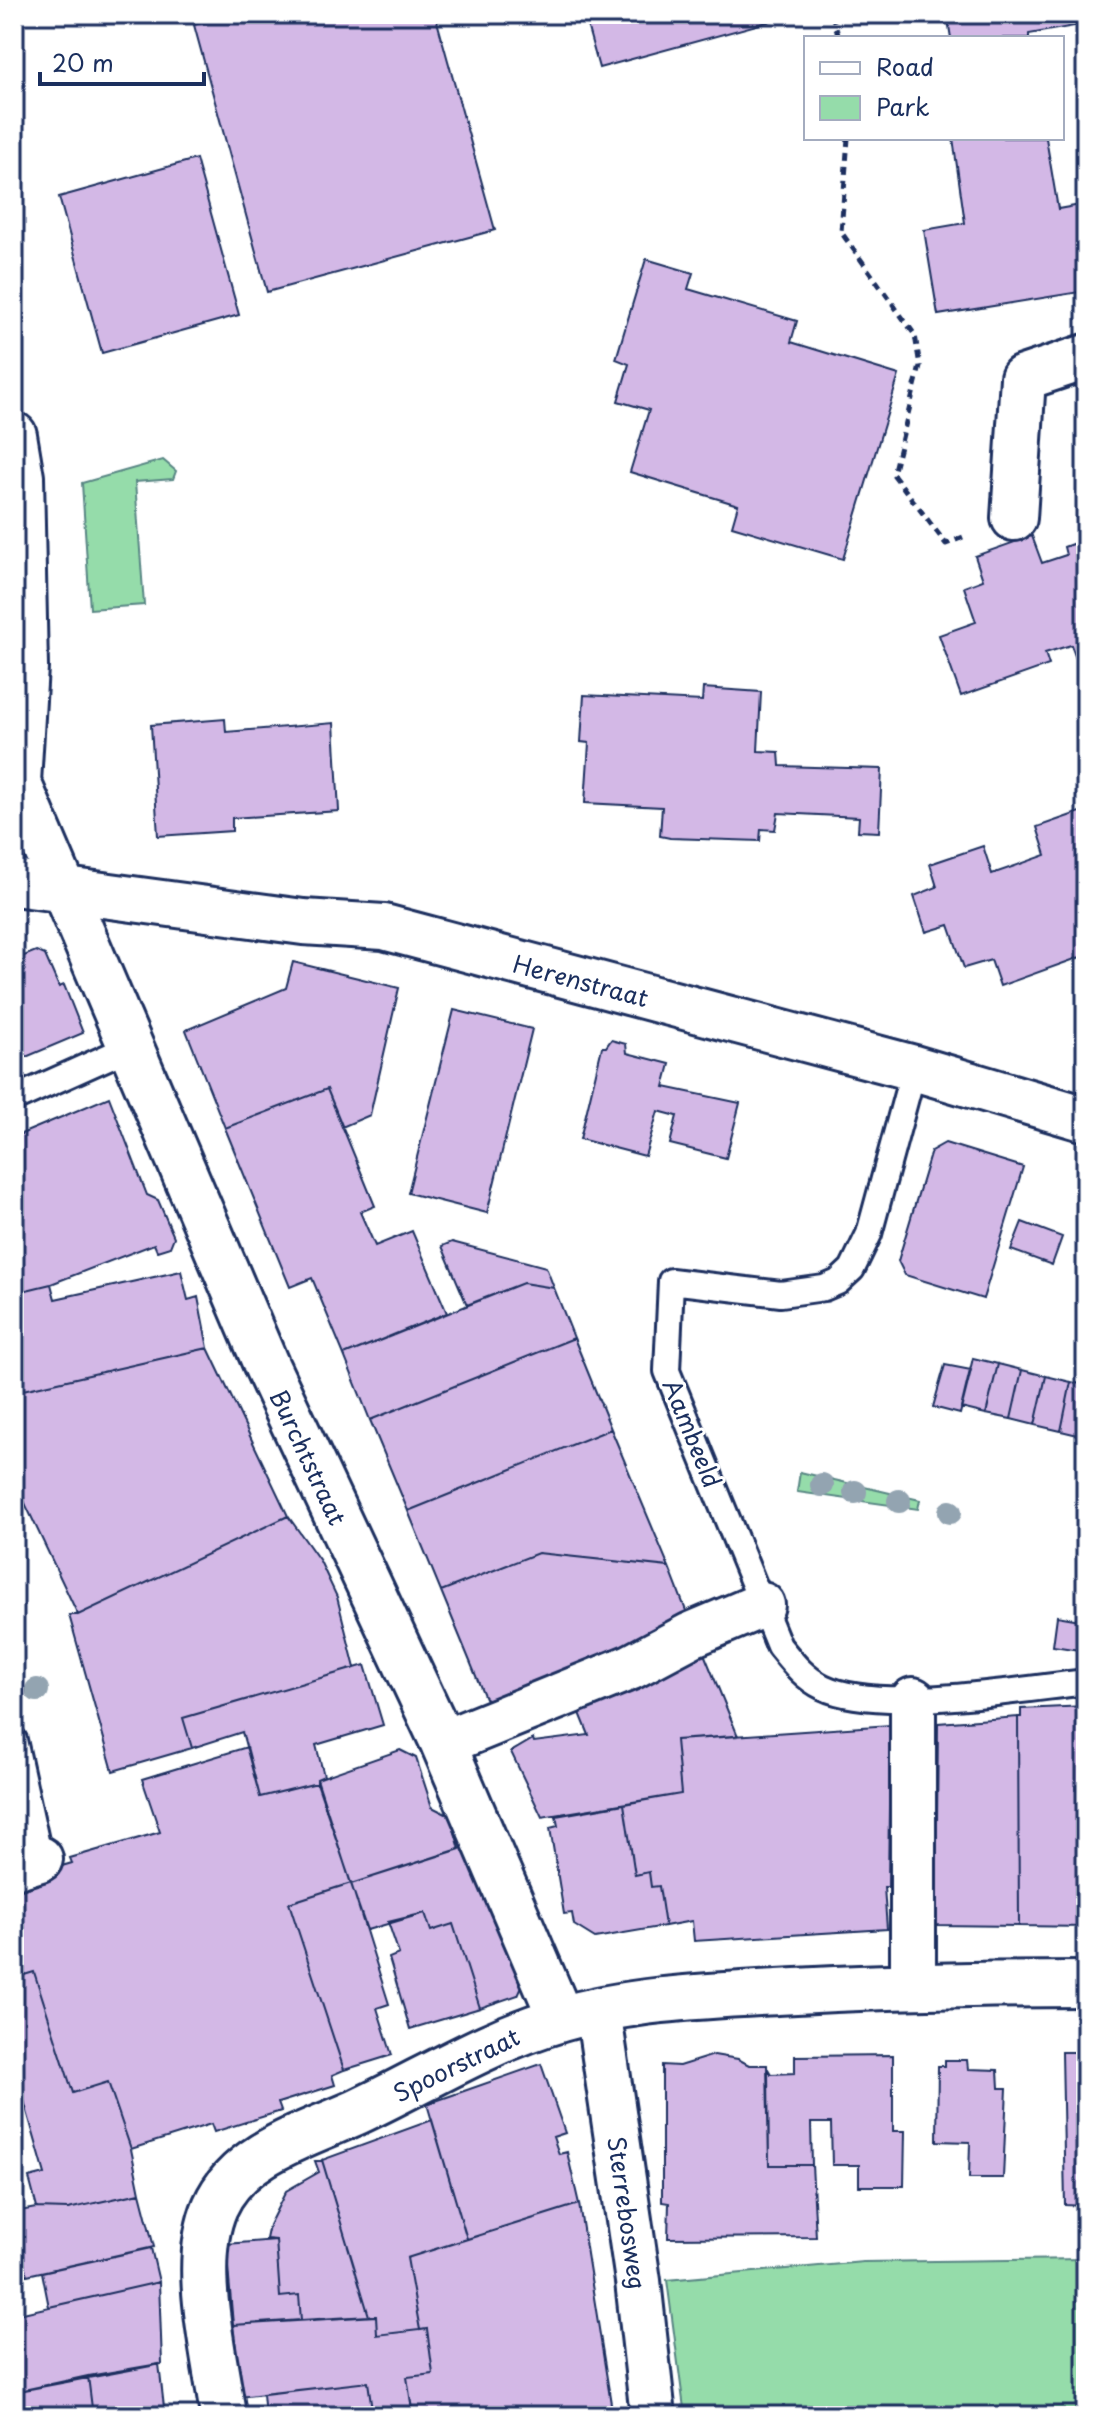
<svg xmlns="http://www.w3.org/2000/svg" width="1100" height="2430" font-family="'Playpen Sans',sans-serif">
<rect width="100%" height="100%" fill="#fff"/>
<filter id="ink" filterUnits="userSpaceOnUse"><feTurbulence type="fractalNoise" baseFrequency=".0125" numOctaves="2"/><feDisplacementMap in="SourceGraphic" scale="16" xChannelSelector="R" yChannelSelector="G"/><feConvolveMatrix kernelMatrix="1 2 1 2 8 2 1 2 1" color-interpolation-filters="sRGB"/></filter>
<g filter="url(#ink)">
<path fill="#95dcaa" stroke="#588684" stroke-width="2" d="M163,460L176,471L173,479L135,482L144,605L90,609L82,483Z
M800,1472L920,1500L918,1509L797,1492Z
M1086,2259V2416H685L667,2280L863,2262Z"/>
<path fill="#d3b8e6" stroke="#1b2f5e" stroke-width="2" d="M232,14H435L495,230L267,292L194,25Z
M584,14H797L599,68Z
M947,14H1086V24L1029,34V38H951Z
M953,138H1046L1058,209L1086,204V291L938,315L924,230L965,223Z
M196,159L239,315L102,353L59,197Z
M646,259L693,273L688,289L797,321L791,342L899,375L843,559L732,526L738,505L630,472L649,410L618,401L629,364L616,359Z
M1032,536L1042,563L1066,555L1064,547L1086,539V686L1071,645L1045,653L1049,665L961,696L939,635L976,622L964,587L983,580L975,556Z
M703,688L761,692L758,751L779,752L780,766L882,769L879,832L858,831L859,817L778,813L775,830L761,829L760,841L670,838L660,836L662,807L585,803L589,743L581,742L584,695L702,701Z
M225,719L226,732L334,723L339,811L232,818V831L158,836L151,725Z
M1086,810V955L1000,986L991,960L964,968L949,925L926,932L914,896L937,887L930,864L983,846L992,874L1046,855L1037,827Z
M36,951L45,955L59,987L64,985L83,1033L14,1062V960Z
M293,962L399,988L370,1115L342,1127L327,1089L225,1128L186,1030L286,988Z
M454,1010L532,1029L487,1213L408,1193Z
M611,1040L626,1044L627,1053L670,1064L664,1087L740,1103L726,1158L670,1144L677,1116L658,1111L645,1156L580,1139L602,1047H606Z
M327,1089L375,1206L360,1212L375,1246L412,1231L447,1313L344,1355L312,1278L290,1287L225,1128Z
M109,1097L147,1195L158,1200L174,1237L170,1247L157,1251L154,1244L51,1284L14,1293V1137Z
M945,1143L1023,1167L983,1299L905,1275L898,1261L931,1151Z
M1022,1222L1062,1237L1052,1265L1011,1250Z
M452,1242L546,1267L554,1288L523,1283L467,1305L442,1246Z
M181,1271L188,1300L198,1297L208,1348L14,1392V1293L51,1284L55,1299Z
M523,1283L554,1288L574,1338L370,1420L344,1355Z
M574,1338L611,1429L408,1511L370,1420Z
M208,1348L288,1516L78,1615L14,1480L18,1475L14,1467V1392Z
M973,1358L998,1364L986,1414L961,1408Z
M998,1364L1022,1370L1011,1419L986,1414Z
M945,1365L971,1370L960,1414L933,1407Z
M1022,1370L1046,1376L1035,1425L1011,1419Z
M1046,1376L1071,1382L1061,1431L1035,1425Z
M1071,1382L1086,1385V1437L1061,1431Z
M611,1429L669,1567L538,1553L441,1591L408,1511Z
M288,1516L320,1561L337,1597L355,1668L183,1718L192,1748L113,1771L69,1615H78Z
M538,1553L669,1567L688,1616L636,1638L628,1657L504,1707L485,1698L441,1591Z
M1057,1616L1086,1621V1651L1053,1646Z
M703,1651L738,1736L676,1740L681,1794L542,1817L511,1752L533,1739L534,1742L589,1735L578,1708Z
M365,1665L383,1725L316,1745L324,1776L317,1779V1783L260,1797L242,1732L192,1748L183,1718Z
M1086,1706V1927L1019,1926L1018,1717H1021V1709Z
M1018,1717L1019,1926L936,1925L938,1723Z
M890,1725L888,1887H884L887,1929L694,1941L692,1921L665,1926L659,1886L651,1887L649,1872L635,1875L624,1804L681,1794L676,1740Z
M247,1747L260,1797L317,1783L351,1883L289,1903L344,2070L332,2075L335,2085L278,2103L281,2111L214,2132L211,2124L131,2149L108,2082L73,2093L34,1972L14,1978V1880L72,1863L70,1858L160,1832L142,1779Z
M400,1750L416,1758L432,1807L450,1816L460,1849L351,1884L317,1779Z
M624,1804L635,1875L649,1872L651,1887L659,1886L665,1926L595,1938L574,1925L572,1913L564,1914L550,1828L558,1826L556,1816Z
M468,1846L486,1902L497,1905L522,1986L518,1995L480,2008L453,1924L431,1931L425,1913L367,1930L351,1884Z
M351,1883L389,2004L377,2008L392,2055L344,2070L289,1903Z
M425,1913L431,1931L453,1924L480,2008L410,2029L389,1958L399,1954L388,1922Z
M34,1972L73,2093L108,2082L131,2149L140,2193L68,2209L37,2208L29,2178L45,2174L14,2066V1978Z
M1062,2052H1086V2206L1065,2205Z
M714,2055L738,2059L749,2065H767L769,2165H812L816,2237L668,2238L669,2203L662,2202V2065L679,2066Z
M893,2055V2131H905L904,2186H859V2165H832L831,2123H811L812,2165H769L768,2069L771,2074L795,2073V2056Z
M945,2060H967L968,2069L998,2070L999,2088H1007L1003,2178H969L970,2142L937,2141L938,2066H945Z
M541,2064L565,2133L553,2137L559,2154L567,2152L579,2204L467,2239L427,2104Z
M432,2120L467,2239L407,2258L420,2330L377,2335L376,2316H369L322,2160Z
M321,2161L322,2160L369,2316L301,2320L299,2295L280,2297L276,2240L266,2239L269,2225L286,2191L319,2172L315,2161Z
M140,2193L154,2247L27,2275L14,2227V2212L36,2208L68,2209Z
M579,2204L613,2416H413L407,2377L433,2374L427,2329L420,2330L407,2258Z
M276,2240L280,2297L299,2295L301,2320L233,2325L226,2244Z
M151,2248L159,2282L49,2307L42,2272Z
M159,2282L162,2364L14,2392V2315Z
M376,2316L377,2335L427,2329L433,2374L407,2377L413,2416H373L368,2382L239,2397L233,2325Z
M159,2364L165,2416H93L88,2376Z
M88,2376L93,2416H23L19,2391Z
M368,2382L373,2416H265L263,2394Z
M19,2391L23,2416H14V2392Z"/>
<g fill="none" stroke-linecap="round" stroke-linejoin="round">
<defs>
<path id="lane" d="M914,1068L869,1234L852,1269L838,1282L824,1288L781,1294L671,1281L667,1371L779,1646C792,1662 804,1678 823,1687C879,1714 1022,1689 1086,1682
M14,1099L130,1047
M14,1740L40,1859"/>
<path id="street" d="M14,435L21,477L25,667L18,782L267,1367L443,1743L561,2019
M1014,518L1023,378L1086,357
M14,883L303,922L384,927L914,1068L1086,1119
M443,1743L631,1667L691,1635L762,1605
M14,1867L40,1859
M913,1985V1700
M598,2010L638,2281L653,2416
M223,2416C215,2354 190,2265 215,2207C238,2153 308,2134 357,2112C425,2080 488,2040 561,2019C630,1999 705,1996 777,1992C880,1986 983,1984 1086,1984"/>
</defs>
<use href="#lane" stroke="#1b2f5e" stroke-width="30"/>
<use href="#street" stroke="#1b2f5e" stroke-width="50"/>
<path stroke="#1b2f5e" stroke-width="5" stroke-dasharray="8 6" stroke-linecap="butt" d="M832,14L839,38
M848,138L841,232L915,335L920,366L893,474L946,544L968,535"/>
<use href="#lane" stroke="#fff" stroke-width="24"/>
<use href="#street" stroke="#fff" stroke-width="44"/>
</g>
<g fill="#93a4b1">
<circle cx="822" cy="1485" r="12"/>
<circle cx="855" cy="1492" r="12"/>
<circle cx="899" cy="1501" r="12"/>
<circle cx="950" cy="1512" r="12"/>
<circle cx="37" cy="1690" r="12"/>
</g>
</g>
<g text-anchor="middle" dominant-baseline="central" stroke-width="6" stroke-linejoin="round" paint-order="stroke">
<g font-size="24" fill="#1b2f5e" stroke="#fff">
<text transform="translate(581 980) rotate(15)">Herenstraat</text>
<text transform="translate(693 1433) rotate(68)">Aambeeld</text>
<text transform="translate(309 1457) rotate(65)">Burchtstraat</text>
<text transform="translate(456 2064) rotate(-26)">Spoorstraat</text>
<text transform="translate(628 2213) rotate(82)">Sterrebosweg</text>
</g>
</g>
<rect width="1100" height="2430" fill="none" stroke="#fff" stroke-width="48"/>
<rect x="24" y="24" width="1052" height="2382" fill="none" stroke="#1b2f5e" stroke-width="3" filter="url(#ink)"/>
<rect x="804" y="36" width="260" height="104" fill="#ffffff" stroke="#a4acbf" stroke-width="2"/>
<rect x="820" y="62" width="40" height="12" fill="#ffffff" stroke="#a4acbf" stroke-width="2"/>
<text x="876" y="76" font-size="24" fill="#1b2f5e">Road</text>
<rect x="820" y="96" width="40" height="24" fill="#95dcaa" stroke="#a4acbf" stroke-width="2"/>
<text x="876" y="116" font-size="24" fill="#1b2f5e">Park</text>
<path d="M40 72v12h164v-12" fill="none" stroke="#1b2f5e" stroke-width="4"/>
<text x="52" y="72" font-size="24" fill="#1b2f5e" stroke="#ffffff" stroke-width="6" paint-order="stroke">20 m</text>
</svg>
